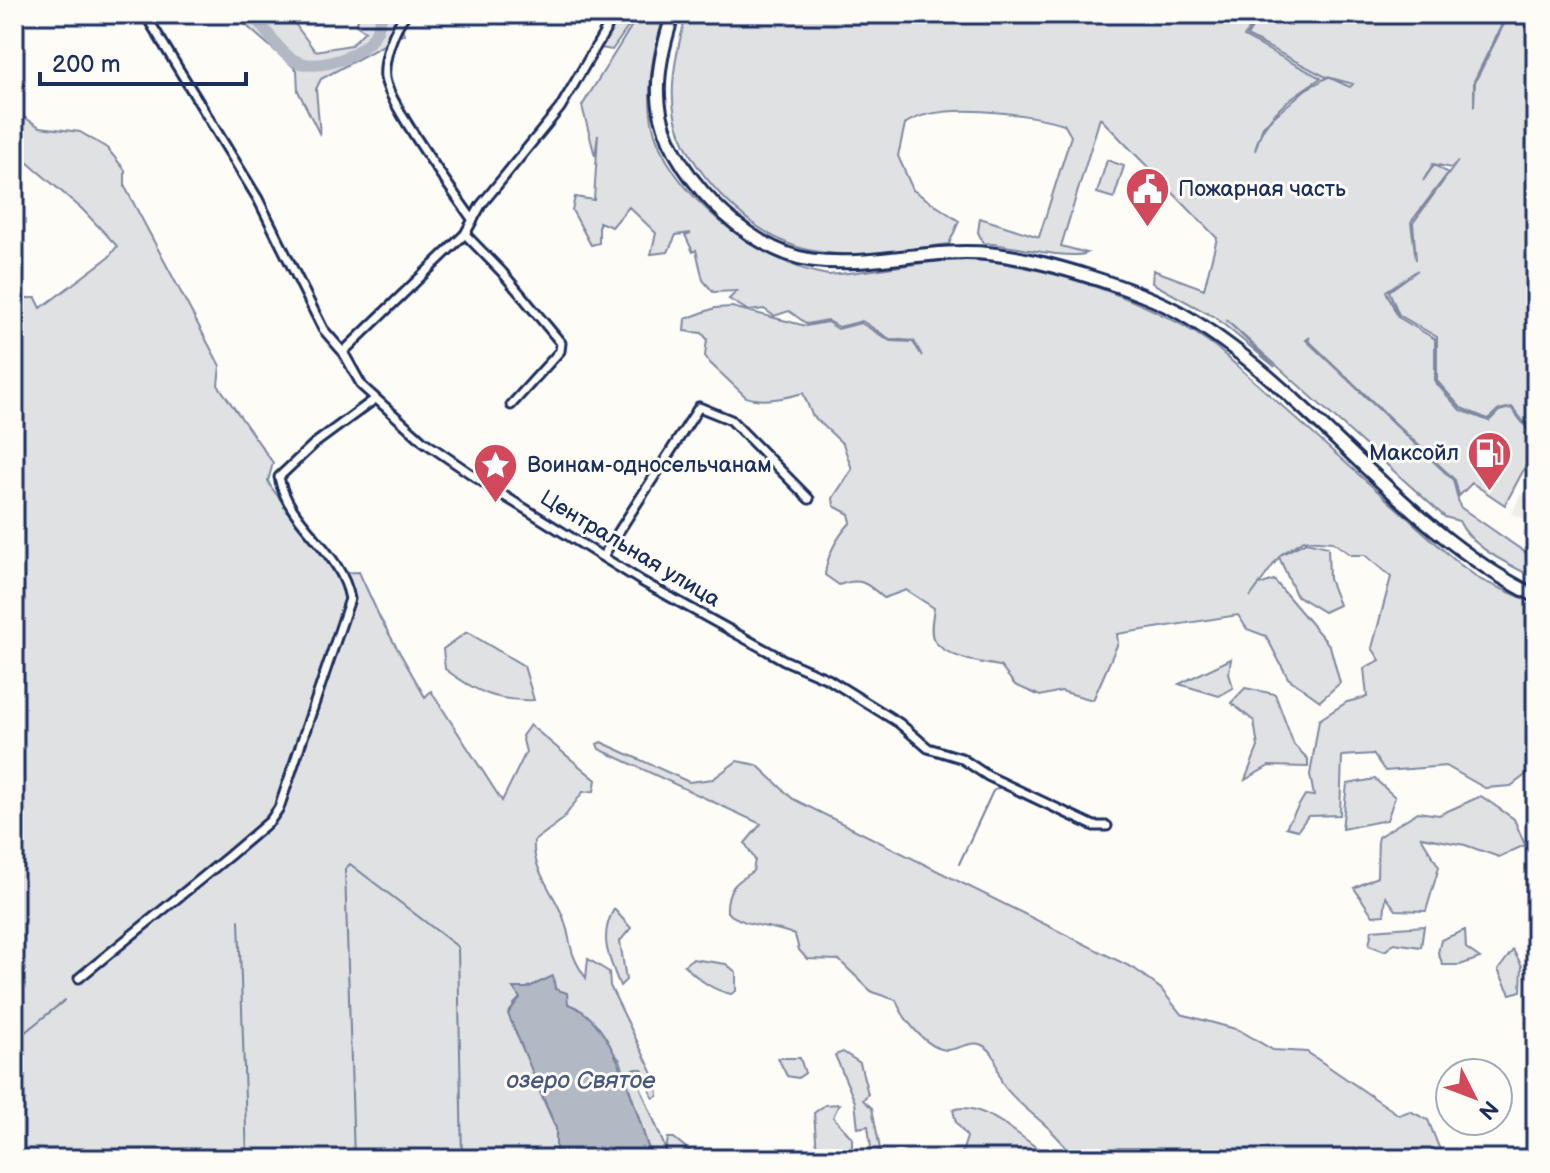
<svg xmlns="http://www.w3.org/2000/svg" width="1550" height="1173" font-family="'Balsamiq Sans',sans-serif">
<rect width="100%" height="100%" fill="#fdfcf7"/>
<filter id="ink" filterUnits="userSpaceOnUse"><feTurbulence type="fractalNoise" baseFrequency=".0125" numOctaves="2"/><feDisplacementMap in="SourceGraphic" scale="16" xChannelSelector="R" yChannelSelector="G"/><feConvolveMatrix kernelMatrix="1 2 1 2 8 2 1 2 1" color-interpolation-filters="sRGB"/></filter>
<g filter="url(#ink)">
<path fill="#edeeec" d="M1520,495L1536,502V530L1532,528L1528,538L1522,535L1528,520L1512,514Z"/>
<path fill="#e0e1e3" stroke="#7e88a0" stroke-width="2" fill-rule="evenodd" d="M239,14H272L271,17L295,24L315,51L351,45L365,31L356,25L360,14H398L404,34L321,79L316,89L320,135L298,91L297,70L240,20Z
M620,14H637L612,50L600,48Z
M639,14H665C653,49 646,85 652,122C665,192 761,265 828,275C874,272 922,260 967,260C1038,261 1162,304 1217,348L1458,563L1481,580L1536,604V767L1511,786L1485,788L1446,766L1385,771L1373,754L1342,756L1340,815L1308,816L1298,830L1286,827L1305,795L1314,796L1310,775L1319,720L1347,702L1367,697L1364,668L1380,660L1372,648L1391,577L1365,555H1351L1333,542L1304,540L1280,555L1306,542L1328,547L1329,579L1339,605L1324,612L1296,595L1279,557L1250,597L1259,585L1274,580L1330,646L1340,683L1320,701L1288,678L1266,636L1247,629L1238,615L1117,634L1118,643L1093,700L1061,691L1040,696L1015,685L1000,666C981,663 946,658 934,640C929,632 933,617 934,608L906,590L884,598C867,583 861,577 839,585L825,575C827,555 838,536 851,522L849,514L834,506L833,498L852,469L843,444L812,415L803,393C786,398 763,403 746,397L710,363L705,356L707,339L702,333L684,331L685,319L715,308L732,307L806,326L827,322L838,329L861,323L890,341L913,342L922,356L914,341L890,339L862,321L839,327L827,320L807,324L789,311L774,316L764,309L749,311L729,299L737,291L713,292L703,280L696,250L693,252L685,235L691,233L676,235L668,252L651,254L656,233L629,207L612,227L599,222V243L591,245L572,210L575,197L594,200L598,135L595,156L582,106Z
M687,14H1259L1244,37L1321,78C1293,95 1261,118 1255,151L1263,126L1306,89L1328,77L1350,87L1353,84L1324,76L1247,36L1261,14H1507L1474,81V107L1475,82L1509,14H1536V449L1531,431L1512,407L1498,410L1488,419L1461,408L1437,381V337L1399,315L1389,291L1418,270L1386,291L1398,317L1435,339V382L1460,410L1489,421L1499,411L1511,408L1528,430L1534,450L1505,505L1472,483L1459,496L1455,480L1308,340L1310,337L1306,340L1453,480L1460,507L1536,560V579C1510,564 1472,549 1459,521L1445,517L1226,320L1275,367L1216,318L1152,283L1153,270L1204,289L1217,238L1100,118L1061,246L1087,253C1069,261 1008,244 983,243L978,232L980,218L1039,237L1071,136L1064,124C1027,113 937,101 905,124L898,156L913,190L959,221L949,244C903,250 842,262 797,247C745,229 687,170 675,116C668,85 678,44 687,14ZM1458,161L1413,223L1416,260L1411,222L1448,173L1434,165L1423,181L1433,164L1451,168Z
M14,111L40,127L80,132L107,148L125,170V187L220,366L218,385L273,463L268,481L271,487L335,573L359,572L380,618L425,697L431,691L502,801L526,752L522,736L530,725L596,780L594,791L583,792L562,820L534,841C532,868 550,887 561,912C573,938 565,949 586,978L588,959L609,972L610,986L657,1082L658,1096L653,1098L642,1069H633L666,1150L668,1138H674L700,1159H652L620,1060L555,989L553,977L527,988H514L520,998L513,1005L538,1088L556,1128V1159H14V277L24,298H36L41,308L109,257L117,246L82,209L14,151Z
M1107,160L1124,166L1114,198L1097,193Z
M467,632L524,666L534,700C497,702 474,691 445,669L443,649Z
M1231,659L1229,673L1233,688L1219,696L1179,684Z
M1245,688L1275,694L1294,745L1308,759V767L1269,766L1245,780L1258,747L1254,721L1231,703Z
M601,742L689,782L713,779L737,761L757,765L793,799L1135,969L1161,989L1181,1014L1239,1030L1273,1050L1307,1052L1399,1115L1410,1111L1428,1120L1442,1155L1447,1159H948L961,1156L967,1137L956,1122L953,1110C980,1098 1027,1142 1048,1156L1060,1154L1065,1147C1049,1123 1022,1110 1004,1086C994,1072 1001,1054 982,1045C970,1040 958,1050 947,1050C926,1049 902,1017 896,1000L872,992L839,960L807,959L799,950L795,935C773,925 744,927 727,912C726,889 735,883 753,871L755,860L745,843L761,824L599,749L597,744Z
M1375,779L1395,797L1387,820L1342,829L1347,784Z
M1481,796L1514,819L1525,845L1499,857L1465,845L1421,837L1439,867L1426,911L1396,910L1386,897L1384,915L1373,916L1354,888L1377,877L1378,837L1418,812L1439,815Z
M614,909L631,928L620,941L626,980L620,986C609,958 598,937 614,909Z
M1424,926L1421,947L1394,943L1385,951L1369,945L1372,930Z
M1465,930L1466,948L1480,958L1460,965H1443L1438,953L1441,940Z
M1513,950L1522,966L1521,991L1510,994L1498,970Z
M692,959L726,964L736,972V991L731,994C712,990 698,979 684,965Z
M843,1052L860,1063L868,1094L863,1100L872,1108L882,1159H866L871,1148L868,1126L858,1128L855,1102L835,1055Z
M778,1058H800L805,1073L798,1078L787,1076Z
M839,1104L833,1117L852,1138V1159H811L817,1153L814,1113L825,1105Z"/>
<path fill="#b3b8c5" stroke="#76819c" stroke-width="2" d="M553,976L555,989L567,993L568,1004C616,1018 636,1116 652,1159H556V1128L508,1014L520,998L513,988H527Z"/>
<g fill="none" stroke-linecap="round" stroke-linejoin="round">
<path stroke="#76819c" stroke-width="2" d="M959,864L993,791L1002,786
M239,920L247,1159
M14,1041L65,1000
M354,1159L345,869L350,864L458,947L462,1159"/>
<path stroke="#b3b8c5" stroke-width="12" d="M262,14L260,24C269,34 278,49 289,57C311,74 351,60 369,42C377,34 379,25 382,14"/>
<defs>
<path id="minor" d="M145,14L258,199L323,329L343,352L362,386L423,441L493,489L643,582L784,660L828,679L899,723L928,748L961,758L988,776L1094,826H1107
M406,14C394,28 383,59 385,78C388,103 454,193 472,219
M465,234L502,272L561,343L560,351L511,405
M343,352L465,234L481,205L560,108L615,14
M603,556L699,407L731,420L809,499
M79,978L229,856L270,821L279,808L350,599C341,549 288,525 279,477L314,444L375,399"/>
<path id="primary" d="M673,14C664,43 656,73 659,103C665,169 746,251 811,260C871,268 932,247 992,254C1041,259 1139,289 1182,314C1311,389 1399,529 1536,596"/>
</defs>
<use href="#minor" stroke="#1b2f5e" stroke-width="13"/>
<use href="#primary" stroke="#1b2f5e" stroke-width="17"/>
<use href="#minor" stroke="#fdfcf7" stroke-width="7"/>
<use href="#primary" stroke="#fdfcf7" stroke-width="11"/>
</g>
</g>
<defs>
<symbol id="civic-pin" viewBox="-11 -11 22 30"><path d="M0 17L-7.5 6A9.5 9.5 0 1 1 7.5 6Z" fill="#d1495b" stroke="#fdfcf7"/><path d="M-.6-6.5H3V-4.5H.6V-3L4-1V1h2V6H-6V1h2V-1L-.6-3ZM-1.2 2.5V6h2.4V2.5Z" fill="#fff"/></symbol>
<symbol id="fuel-pin" viewBox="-11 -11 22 30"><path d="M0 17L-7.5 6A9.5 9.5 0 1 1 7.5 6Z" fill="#d1495b" stroke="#fdfcf7"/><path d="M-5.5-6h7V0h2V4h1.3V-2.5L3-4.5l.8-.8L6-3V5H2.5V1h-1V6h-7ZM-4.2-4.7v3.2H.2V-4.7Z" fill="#fff"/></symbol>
<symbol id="sight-pin" viewBox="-11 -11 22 30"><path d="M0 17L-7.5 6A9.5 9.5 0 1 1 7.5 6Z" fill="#d1495b" stroke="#fdfcf7"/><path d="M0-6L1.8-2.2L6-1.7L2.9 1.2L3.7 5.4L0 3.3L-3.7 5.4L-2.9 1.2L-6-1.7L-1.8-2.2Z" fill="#fff"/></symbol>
</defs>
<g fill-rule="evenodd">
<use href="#civic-pin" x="1122" y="164" width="51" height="69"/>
<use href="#fuel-pin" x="1464" y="428" width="51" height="69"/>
<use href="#sight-pin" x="470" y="440" width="51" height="69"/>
</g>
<g text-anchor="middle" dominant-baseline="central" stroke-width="6" stroke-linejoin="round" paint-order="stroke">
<g font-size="22" fill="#1b2f5e" stroke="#fdfcf7" text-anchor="start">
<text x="1178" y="189">Пожарная часть</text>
<text x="1459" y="453" text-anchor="end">Максойл</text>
<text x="527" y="465">Воинам-односельчанам</text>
</g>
<g font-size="22" fill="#1b2f5e" stroke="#fdfcf7">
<text transform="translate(630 549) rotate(31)">Центральная улица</text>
</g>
<g font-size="24" font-style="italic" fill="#49587d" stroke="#fdfcf7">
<text x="581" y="1080">озеро Святое</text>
</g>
</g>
<rect width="1550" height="1173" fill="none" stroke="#fdfcf7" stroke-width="48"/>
<rect x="24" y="24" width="1502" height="1125" fill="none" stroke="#1b2f5e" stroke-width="3" filter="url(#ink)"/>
<g transform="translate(1474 1097) rotate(132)"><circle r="38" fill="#fdfcf7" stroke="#a3aaba" stroke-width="2"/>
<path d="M0-6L14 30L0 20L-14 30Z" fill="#d1495b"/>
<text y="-12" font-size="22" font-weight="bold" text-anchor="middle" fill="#1b2f5e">N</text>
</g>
<path d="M40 72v12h206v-12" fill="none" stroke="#1b2f5e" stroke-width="4"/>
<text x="52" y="72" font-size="24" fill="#1b2f5e" stroke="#fdfcf7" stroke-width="6" paint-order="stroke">200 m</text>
</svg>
